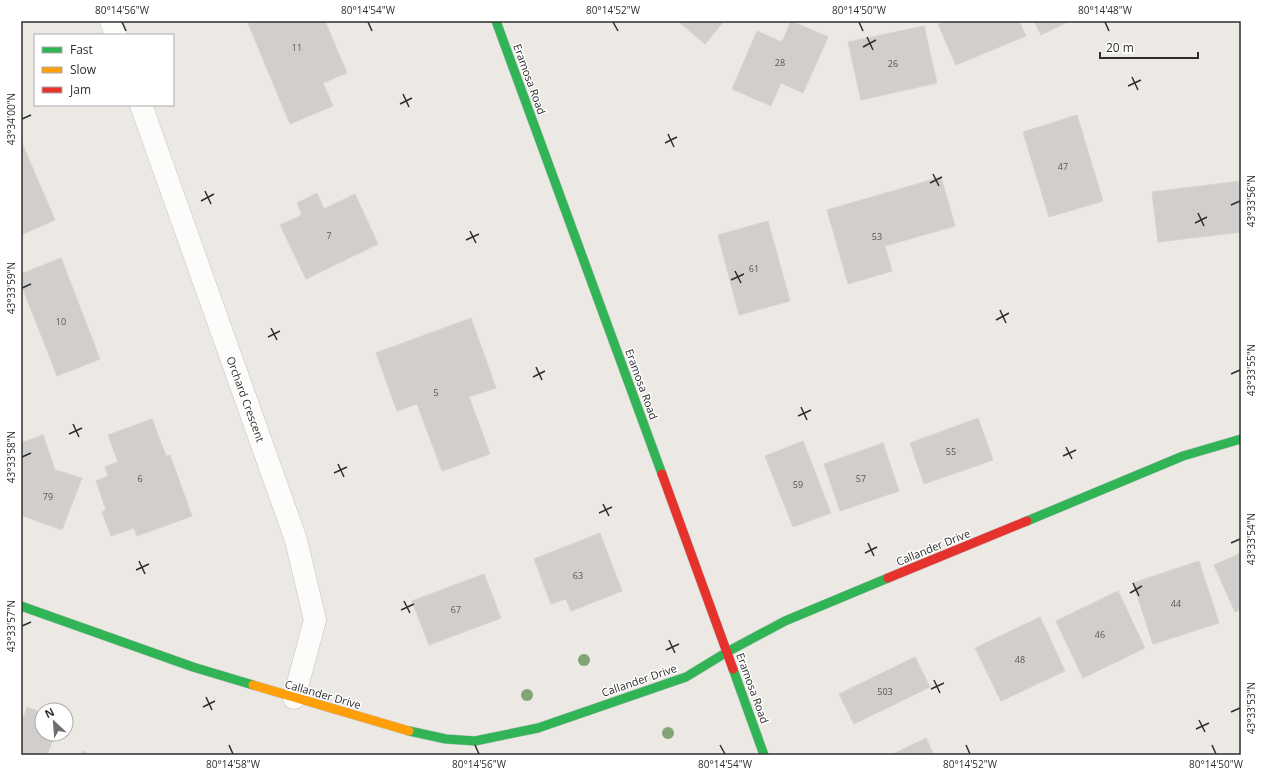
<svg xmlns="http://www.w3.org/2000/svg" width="1262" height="776" font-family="'Open Sans',sans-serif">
<rect width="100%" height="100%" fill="#ece8e4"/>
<path fill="#d1cecb" stroke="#d7d4d0" d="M247,21H325L347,73L323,83L333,106L290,124Z
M678,21H724L705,44Z
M791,21L828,37L803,93L781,83L771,106L732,89L757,31L782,42Z
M946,21H1019L1026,36L956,65L938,24Z
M1034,21H1069L1041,35Z
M924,26L937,83L861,100L848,42Z
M1077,115L1103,201L1049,217L1023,132Z
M21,141L55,220L21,235Z
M941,177L955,226L885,246L892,271L848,284L827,210Z
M1241,181V232L1158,242L1152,192Z
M317,193L324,209L355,194L378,244L306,279L280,225L302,215L297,203Z
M768,221L790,301L739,315L718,235Z
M61,258L100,359L57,376L21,284V274Z
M471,318L496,388L469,397L490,454L442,471L417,404L397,411L376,353Z
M978,418L993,460L924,484L910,443Z
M152,419L166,456L170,455L192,516L137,536L134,528L111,536L102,512L106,510L96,481L108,476L105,467L118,462L108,435Z
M43,435L55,470L82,478L62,530L21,515V443Z
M803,441L831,513L793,527L765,456Z
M883,443L899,491L840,511L824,464Z
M600,533L622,591L571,611L566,599L551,604L534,559Z
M1241,553V609L1235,612L1214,565Z
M1199,561L1219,623L1153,644L1133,583Z
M484,574L501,618L429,645L412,601Z
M1118,591L1145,648L1083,678L1056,621Z
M1040,617L1065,671L1001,701L975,648Z
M915,657L930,687L854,724L839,694Z
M27,707L42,713V734H55L47,755H21V715L24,716Z
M926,738L934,755H891Z
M82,751L93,755H81Z"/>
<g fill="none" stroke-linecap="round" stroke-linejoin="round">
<defs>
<path id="street" d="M111,21L116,35
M141,105L296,540L315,620L294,698"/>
<path id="fast" d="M496,21L662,474
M1027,521L1183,456L1241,439
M21,606L193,667L253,685
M733,669L764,755
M409,731L446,739L475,741L538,728L686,677L727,652L785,621L888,578"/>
<path id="slow" d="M253,685L409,731"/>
<path id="jam" d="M662,474L733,669
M888,578L1027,521"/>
</defs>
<use href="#street" stroke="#c5c4c5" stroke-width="23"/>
<use href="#fast" stroke="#c5c4c5" stroke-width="10"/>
<use href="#slow" stroke="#c5c4c5" stroke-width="10"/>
<use href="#jam" stroke="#c5c4c5" stroke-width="10"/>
<use href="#street" stroke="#fcfcfb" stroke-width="22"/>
<use href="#fast" stroke="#30b455" stroke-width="9"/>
<use href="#slow" stroke="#ff9f0a" stroke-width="9"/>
<use href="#jam" stroke="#e5322d" stroke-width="9"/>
</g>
<g fill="#82a575">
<circle cx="584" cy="660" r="6"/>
<circle cx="527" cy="695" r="6"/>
<circle cx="668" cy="733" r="6"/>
</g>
<path fill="none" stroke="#2e2e2e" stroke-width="1.5" d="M122,22L126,31M368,22L372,31M613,22L618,31M859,22L863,31M1105,22L1109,31M867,37L873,50M863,47L876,40M1132,77L1138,90M1128,86L1141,80M403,94L409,107M400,104L412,98M22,119L31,115M668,134L674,147M665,143L677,137M933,174L939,186M930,183L942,177M205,191L211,204M201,201L214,194M1231,205L1240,201M1198,213L1204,226M1195,223L1207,217M470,231L476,243M466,240L479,234M735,271L741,283M731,280L744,274M22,288L31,284M1000,310L1006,323M996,320L1009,313M271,328L277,340M268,337L280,331M536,367L542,380M1231,374L1240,370M533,377L545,371M801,407L807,420M798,416L811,410M73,424L79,437M69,434L82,428M1066,447L1072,459M1063,456L1076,450M22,457L31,453M338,464L344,477M334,473L347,467M603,504L609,516M599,513L612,507M868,543L874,556M1231,543L1240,539M865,553L877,547M139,561L145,574M136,570L149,564M1133,583L1139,596M1130,593L1142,586M404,601L410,613M401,610L414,604M22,626L31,622M669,640L675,653M666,650L679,644M934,680L940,693M931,689L944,683M206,697L212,710M203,707L215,701M1231,712L1240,708M1199,720L1205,732M1196,729L1209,723M229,745L233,754M475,745L479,754M720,745L725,754M966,745L970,754M1212,745L1216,754"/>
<g text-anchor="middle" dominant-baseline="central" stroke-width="3" stroke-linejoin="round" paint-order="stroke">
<g font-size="9" fill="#585857">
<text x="297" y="47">11</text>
<text x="780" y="62">28</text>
<text x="893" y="63">26</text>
<text x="1063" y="166">47</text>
<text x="329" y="235">7</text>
<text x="877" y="236">53</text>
<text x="754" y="268">61</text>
<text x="61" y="321">10</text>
<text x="436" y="392">5</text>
<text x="951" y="451">55</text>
<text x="140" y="478">6</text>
<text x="861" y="478">57</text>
<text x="798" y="484">59</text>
<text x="48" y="496">79</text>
<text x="578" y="575">63</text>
<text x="1176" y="603">44</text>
<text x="456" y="609">67</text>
<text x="1100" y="634">46</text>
<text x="1020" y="659">48</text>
<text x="885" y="691">503</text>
</g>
<g font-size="11" fill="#2e2e2e" stroke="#fff">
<text transform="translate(530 79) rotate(70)">Eramosa Road</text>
<text transform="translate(642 384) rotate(70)">Eramosa Road</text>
<text transform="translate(246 399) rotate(70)">Orchard Crescent</text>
<text transform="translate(933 547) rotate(-22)">Callander Drive</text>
<text transform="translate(639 680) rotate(-19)">Callander Drive</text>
<text transform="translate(753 688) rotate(70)">Eramosa Road</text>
<text transform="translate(323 694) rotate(16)">Callander Drive</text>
</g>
</g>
<rect width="1262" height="776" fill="none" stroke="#ffffff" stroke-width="44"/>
<rect x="34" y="34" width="140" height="72" fill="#ffffff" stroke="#ababab"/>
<rect x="42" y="47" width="20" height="6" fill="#30b455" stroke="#ababab"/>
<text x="70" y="54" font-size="12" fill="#2e2e2e">Fast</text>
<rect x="42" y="67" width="20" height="6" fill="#ff9f0a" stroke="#ababab"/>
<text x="70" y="74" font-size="12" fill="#2e2e2e">Slow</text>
<rect x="42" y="87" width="20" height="6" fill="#e5322d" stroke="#ababab"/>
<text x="70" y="94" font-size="12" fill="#2e2e2e">Jam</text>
<g transform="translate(54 722) rotate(334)"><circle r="19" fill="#ffffff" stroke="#ababab"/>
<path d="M0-3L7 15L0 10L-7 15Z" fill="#706f6e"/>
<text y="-6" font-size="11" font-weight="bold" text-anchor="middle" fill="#2e2e2e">N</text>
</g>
<path d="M1100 52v6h98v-6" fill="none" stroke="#2e2e2e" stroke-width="2"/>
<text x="1106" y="52" font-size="12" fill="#2e2e2e" stroke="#ffffff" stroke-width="3" paint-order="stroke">20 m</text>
<rect x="22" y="22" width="1218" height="732" fill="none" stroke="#2e2e2e" stroke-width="1.5"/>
<g font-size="10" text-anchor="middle" fill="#2e2e2e">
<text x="122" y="14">80°14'56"W</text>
<text x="368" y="14">80°14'54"W</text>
<text x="613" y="14">80°14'52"W</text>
<text x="859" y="14">80°14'50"W</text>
<text x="1105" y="14">80°14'48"W</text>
<text transform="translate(11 119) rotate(-90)" y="4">43°34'00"N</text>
<text transform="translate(1251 201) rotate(-90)" y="4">43°33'56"N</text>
<text transform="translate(11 288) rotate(-90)" y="4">43°33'59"N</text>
<text transform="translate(1251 370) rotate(-90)" y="4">43°33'55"N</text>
<text transform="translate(11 457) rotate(-90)" y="4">43°33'58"N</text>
<text transform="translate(1251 539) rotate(-90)" y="4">43°33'54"N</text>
<text transform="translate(11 626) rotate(-90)" y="4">43°33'57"N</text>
<text transform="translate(1251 708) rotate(-90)" y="4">43°33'53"N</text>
<text x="233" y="768">80°14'58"W</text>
<text x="479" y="768">80°14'56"W</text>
<text x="725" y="768">80°14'54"W</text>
<text x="970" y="768">80°14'52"W</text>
<text x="1216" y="768">80°14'50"W</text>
</g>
</svg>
